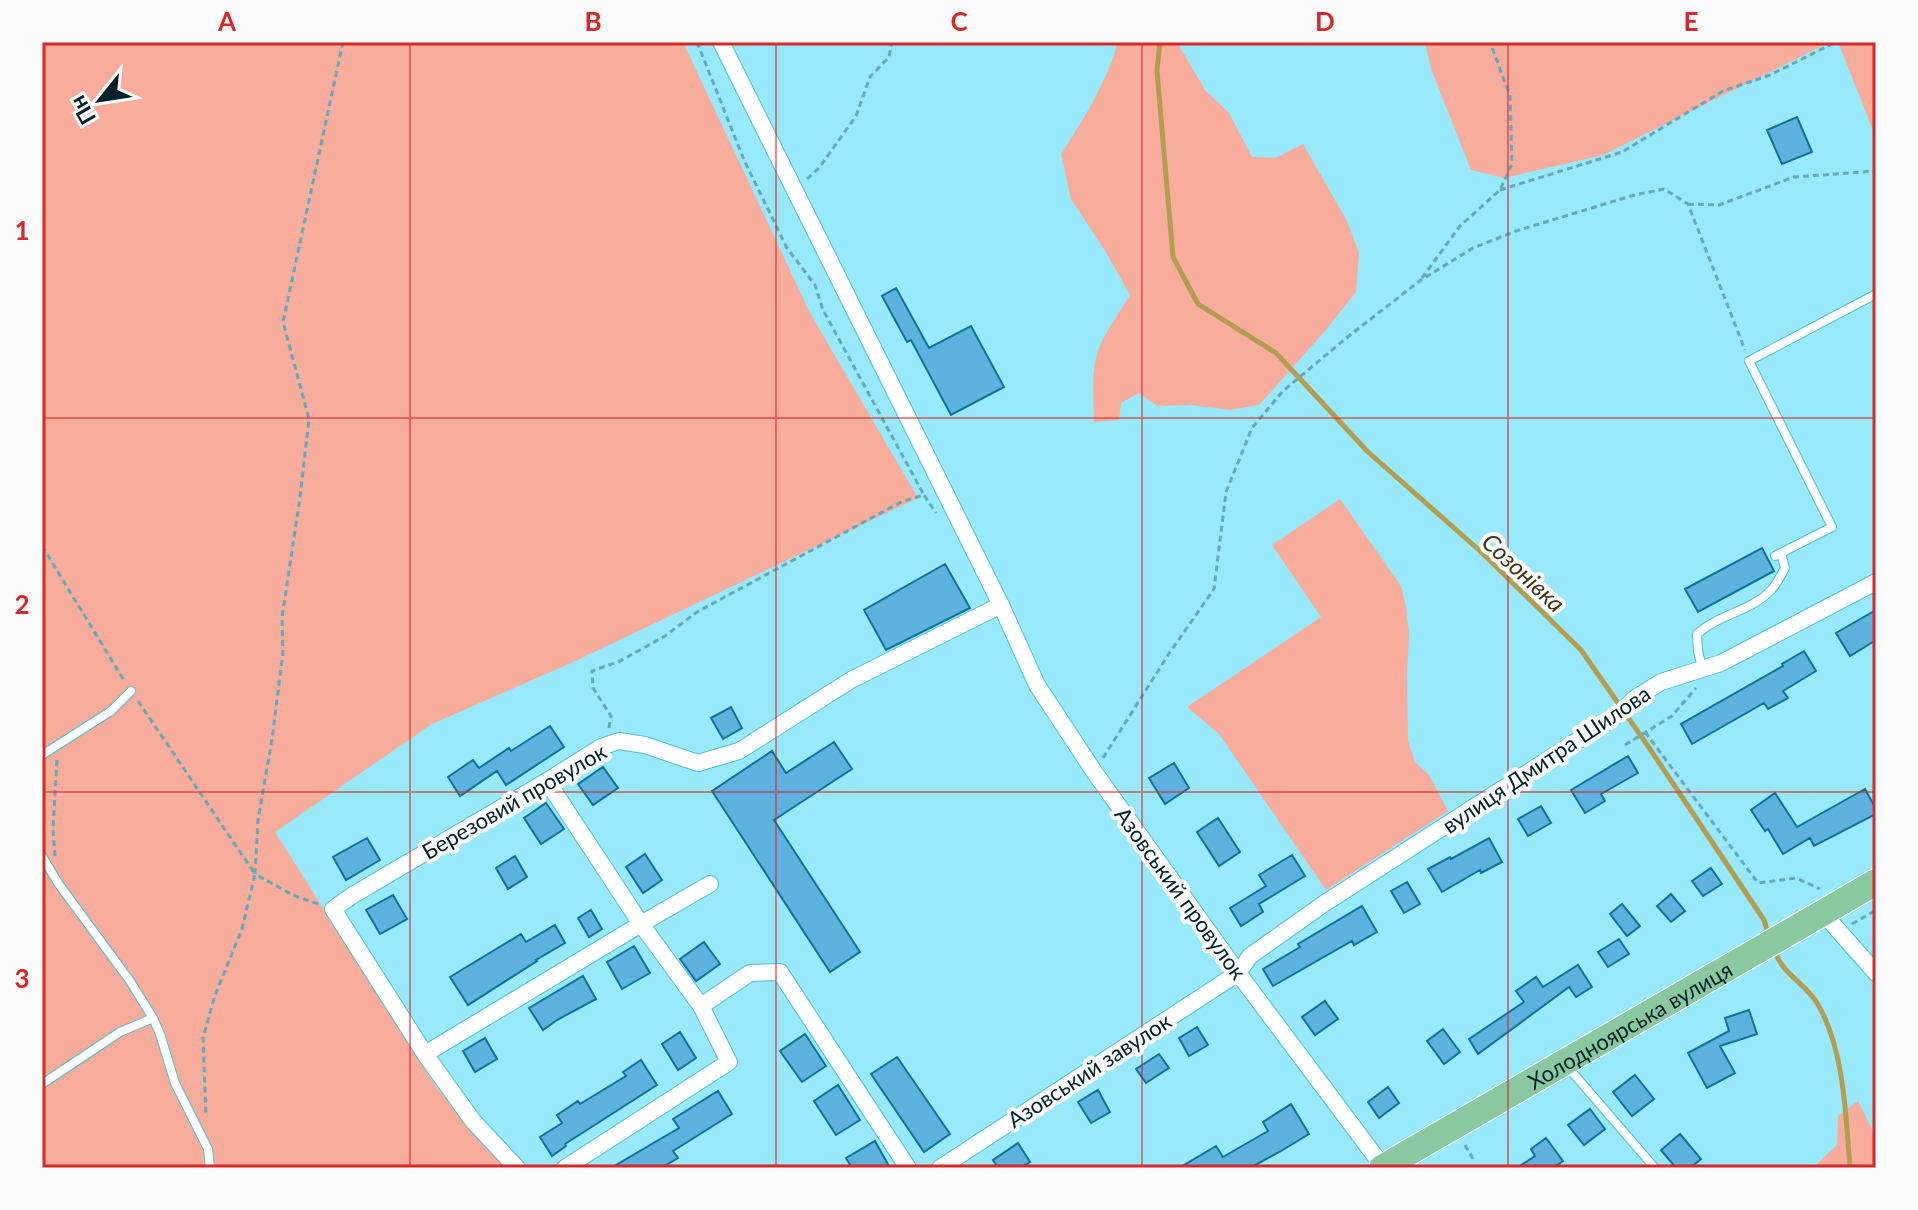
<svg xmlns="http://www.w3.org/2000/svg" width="1918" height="1210" font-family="Lato,sans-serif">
<rect width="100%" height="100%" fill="#98e9fb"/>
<path fill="#f8ac9b" d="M42,42H683L810,313L918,498L571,663L432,724L275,832L437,1088L505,1168H42Z
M1118,42H1177L1205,90L1229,113L1252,157L1275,158L1303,144L1347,221L1359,253L1356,292L1325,331L1259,405L1230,410L1190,405L1157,406L1139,393L1121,403L1119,420L1094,422C1094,402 1091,378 1096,358C1102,335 1118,315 1130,295L1107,254L1071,199L1061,154C1084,119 1106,83 1118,42Z
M1425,42H1830L1603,155L1504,178L1471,170L1431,69Z
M1838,42H1876V138Z
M1340,499L1401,586L1406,606L1409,635L1407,674L1408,741L1415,762L1429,775L1448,811L1326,890L1219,734L1187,707L1321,617L1272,545Z
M1858,1101L1876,1137V1168H1813L1837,1145L1838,1116Z"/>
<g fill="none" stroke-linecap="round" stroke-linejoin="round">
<path stroke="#b39d52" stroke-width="5" d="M1160,42L1157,71L1173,257L1198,304L1276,353L1367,451L1479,550L1581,650L1648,746L1764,920L1768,933
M1774,950C1783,975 1804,982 1817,1003C1844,1047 1846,1117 1850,1168"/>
</g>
<path fill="#5eb2de" stroke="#10729a" stroke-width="2" d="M1797,117L1812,152L1782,164L1767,130Z
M896,288L929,348L971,326L1004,387L951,415L911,340L907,342L882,296Z
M1762,548L1774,571L1698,612L1685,589Z
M945,564L970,608L886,650L864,610Z
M1876,610V640L1850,656L1836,633Z
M1804,651L1816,671L1783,691L1788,698L1768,709L1764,703L1692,744L1681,724L1783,666L1782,664Z
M731,707L742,728L723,739L711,718Z
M550,726L564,747L506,785L497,771L460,796L448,777L473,760L479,768L509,748L511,751Z
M834,742L852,769L774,820L860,952L830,972L712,791L772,751L786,773Z
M1628,756L1638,773L1601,794L1605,801L1585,813L1571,790Z
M1174,763L1189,788L1165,804L1149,778Z
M603,767L618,788L593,805L578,784Z
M1865,789L1876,809V814L1814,846L1810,838L1783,854L1768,829L1765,831L1751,810L1775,793L1797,827Z
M546,803L564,829L541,844L524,818Z
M1541,806L1551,823L1528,836L1518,819Z
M1218,818L1240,852L1219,866L1197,832Z
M367,838L380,860L346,880L333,857Z
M1489,838L1502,862L1481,873L1480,870L1442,892L1428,869L1450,857L1451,859Z
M645,854L662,880L643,893L626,867Z
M1292,855L1305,876L1259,904L1263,912L1241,926L1230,908L1266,886L1259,875Z
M515,856L527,877L508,889L496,868Z
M1711,868L1722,884L1703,896L1692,881Z
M1407,882L1420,904L1404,913L1391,891Z
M1671,894L1685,911L1671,922L1657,906Z
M393,895L407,919L380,934L366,910Z
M1622,904L1640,926L1627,936L1610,914Z
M1362,906L1377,932L1354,945L1352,941L1273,986L1263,969L1300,947L1298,944Z
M591,910L602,929L589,937L578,918Z
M555,925L565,943L536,960L537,961L468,1005L450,977L521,934L526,942Z
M1619,939L1629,954L1608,967L1598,952Z
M704,942L720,964L696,981L680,959Z
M634,946L650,973L622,989L607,962Z
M1578,965L1592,987L1576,997L1569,987L1478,1054L1469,1039L1524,1002L1516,991L1536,977L1543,987Z
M583,976L596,999L557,1020L543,1030L529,1008Z
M1325,1001L1338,1019L1315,1035L1302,1017Z
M1749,1010L1757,1034L1720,1046L1735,1073L1707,1088L1688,1053L1729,1031L1725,1018Z
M1197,1027L1208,1045L1189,1056L1179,1038Z
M1443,1029L1460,1052L1444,1064L1427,1041Z
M680,1032L696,1058L678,1070L662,1044Z
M805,1034L826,1066L802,1082L780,1051Z
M485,1038L497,1059L475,1072L463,1051Z
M1159,1054L1169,1068L1146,1083L1136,1069Z
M897,1057L950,1134L924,1152L871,1074Z
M641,1060L657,1085L565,1144L566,1146L552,1156L540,1137L562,1123L557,1115L578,1101L580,1104L626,1076L623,1072Z
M1635,1075L1654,1099L1632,1116L1613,1092Z
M838,1085L860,1120L836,1135L814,1101Z
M1388,1087L1399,1103L1379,1118L1368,1102Z
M1098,1090L1110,1112L1091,1123L1078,1102Z
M718,1091L732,1114L673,1151L678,1158L661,1168H611L679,1128L673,1119Z
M1291,1104L1309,1134L1281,1151L1250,1168H1179L1216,1146L1223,1157L1268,1131L1263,1122Z
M1590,1109L1605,1129L1584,1145L1568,1125Z
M1680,1134L1701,1159L1690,1168H1676L1661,1150Z
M1546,1138L1563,1161L1553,1168H1517L1535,1156L1531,1149Z
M875,1141L890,1168H852L846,1158Z
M1018,1143L1030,1162L1020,1168H998L993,1160Z"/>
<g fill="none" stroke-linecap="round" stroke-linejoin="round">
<defs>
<path id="service" d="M1775,556L1832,527L1749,361L1876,294
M1702,668L1698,651L1697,634C1719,614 1752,611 1771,590C1777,584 1781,575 1785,568L1781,553
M42,755L111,711L131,691
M42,856L58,883L130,981L153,1018L160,1034L175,1083L208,1149L210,1168
M1566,1065L1655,1168
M42,1084L120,1032L153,1018"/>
<path id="minor" d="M721,42L1001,605L1037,685L1095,773L1238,973L1384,1168
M547,781L641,924L701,1006L729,1062L565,1168
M1822,912L1876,973
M701,1006L750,973L780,972L908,1168
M425,1054L641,924L710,884
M517,1168L473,1121L425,1054L333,909L353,895L547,781L601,747L619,741L645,745L698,763L739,751L851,680L1001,605
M940,1168L1238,973L1250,956L1325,903L1622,712L1634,699L1661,682L1721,663L1876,582"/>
<g id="primary">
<path id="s1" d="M1382,1168L1876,882"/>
</g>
</defs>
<use href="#service" stroke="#50bdd3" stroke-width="10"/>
<use href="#minor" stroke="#50bdd3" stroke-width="18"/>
<use href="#primary" stroke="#fff" stroke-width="28"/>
<path stroke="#67a9b7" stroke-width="3" stroke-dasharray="6 4" stroke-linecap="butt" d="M697,42L744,160L787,248L815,285L823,310L924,495
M807,179L819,168L856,116L870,77L889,57L892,42
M1500,190L1622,152L1723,91L1770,75L1836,42
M1688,204L1719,205L1794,177L1876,171
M1422,278L1460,226L1500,190L1512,164L1510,96L1490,42
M42,546L125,682
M138,701L255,874L242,929L214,998L203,1038L206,1117
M609,728L611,716L593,688L592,671L620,661L665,636L697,612L901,502L924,495L936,513
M1645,732L1758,883L1796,878L1820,889
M1625,745L1672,716L1696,688
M1103,758L1168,655L1214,589L1226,492L1252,428L1283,391L1350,335L1421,280L1473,248L1516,231L1631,196L1664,189L1688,204L1745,350
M55,856L53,829L57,759
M318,904L293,895L255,874L258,820L272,739L283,653L282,617L299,505L309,419L283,322L343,42
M1852,924L1876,910
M1465,1145L1475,1162"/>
<use href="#service" stroke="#fff" stroke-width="8"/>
<use href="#minor" stroke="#fff" stroke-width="16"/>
<use href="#primary" stroke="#89c8a1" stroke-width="26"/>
</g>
<path fill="none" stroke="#d62828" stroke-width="2" stroke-opacity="0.55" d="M410,42V1168M776,42V1168M1142,42V1168M1508,42V1168M42,418H1876M42,792H1876"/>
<g text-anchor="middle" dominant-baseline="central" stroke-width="8" stroke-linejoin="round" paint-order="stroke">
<g font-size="22" fill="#002127" stroke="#fbfbfb">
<text transform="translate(1546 759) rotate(-34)">вулиця Дмитра Шилова</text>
<text transform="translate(514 801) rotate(-30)">Березовий провулок</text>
<text transform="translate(1181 893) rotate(54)">Азовський провулок</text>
<text stroke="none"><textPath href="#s1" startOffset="286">Холодноярська вулиця</textPath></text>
<text transform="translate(1089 1070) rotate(-33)">Азовський завулок</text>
</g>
<g font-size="24" font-style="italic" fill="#403615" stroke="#fbfbfb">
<text transform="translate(1524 572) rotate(43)">Созонівка</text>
</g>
</g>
<rect width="1918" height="1210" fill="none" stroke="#fbfbfb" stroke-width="88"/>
<g transform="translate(100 100) rotate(240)" stroke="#fbfbfb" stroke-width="6" paint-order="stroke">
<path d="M0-6L14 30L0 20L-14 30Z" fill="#002127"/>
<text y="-12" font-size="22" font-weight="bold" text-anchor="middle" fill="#002127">Пн</text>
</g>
<rect x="44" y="44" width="1830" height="1122" fill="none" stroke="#d62828" stroke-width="3"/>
<g font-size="26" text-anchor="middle" font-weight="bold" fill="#d62828">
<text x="227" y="31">A</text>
<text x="593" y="31">B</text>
<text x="959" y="31">C</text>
<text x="1325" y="31">D</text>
<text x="1691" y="31">E</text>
<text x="22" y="240">1</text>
<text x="22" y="614">2</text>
<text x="22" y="988">3</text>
</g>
</svg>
